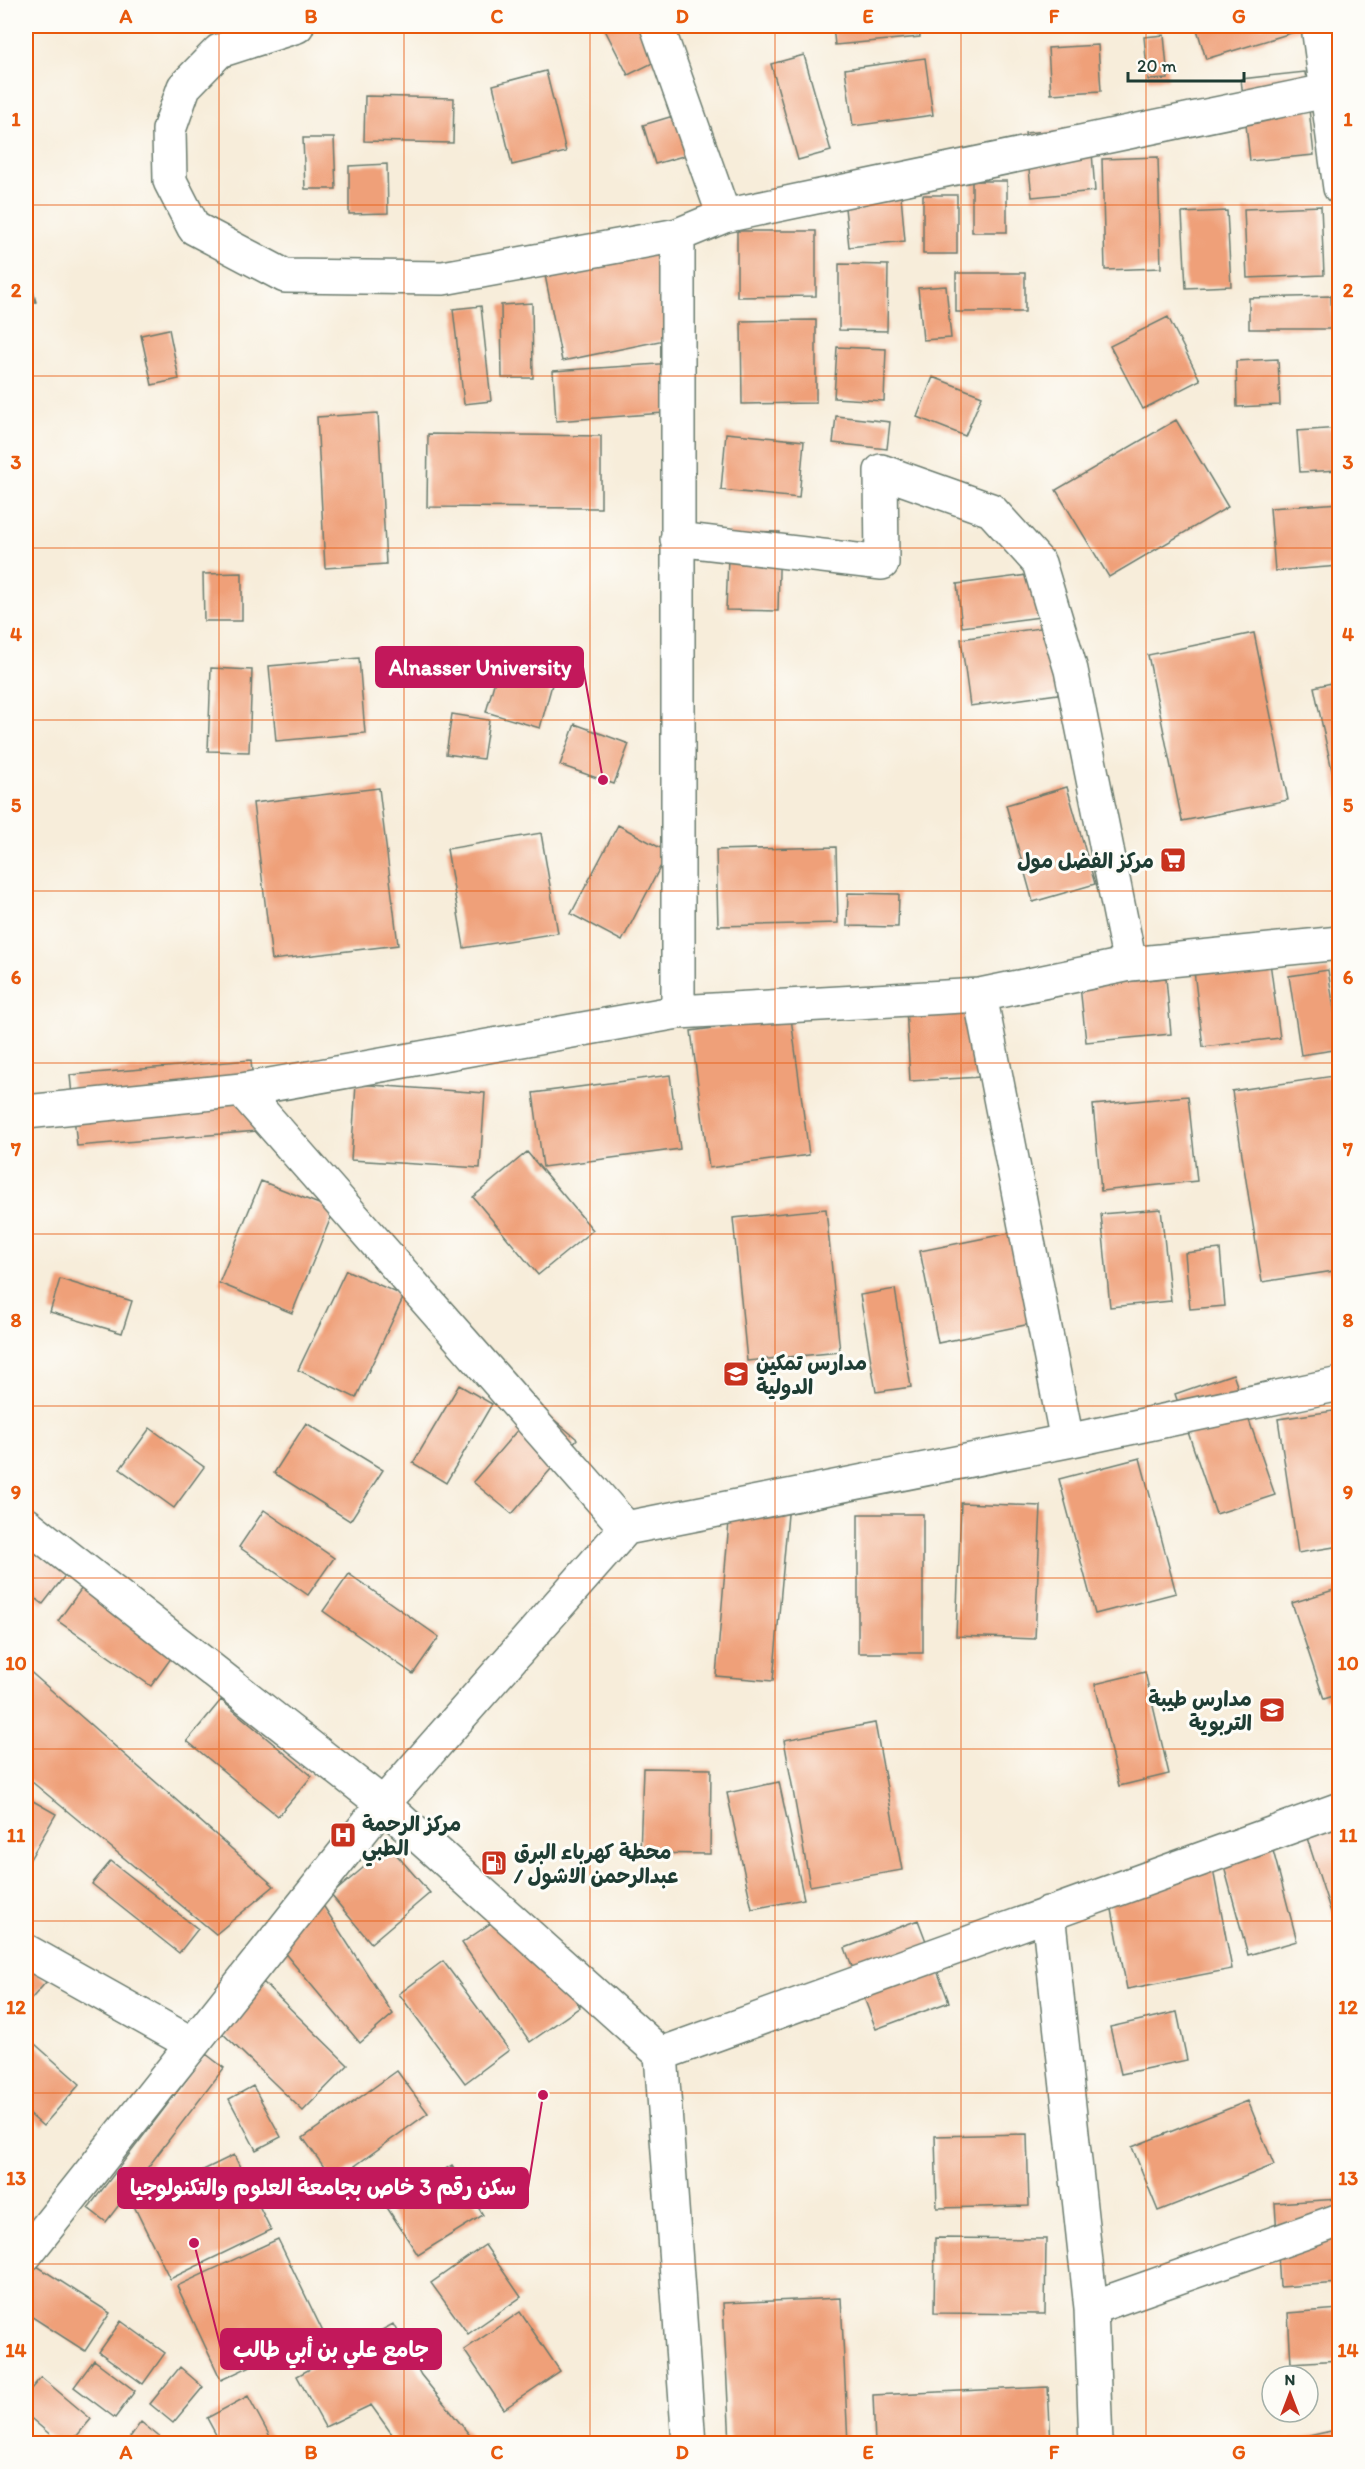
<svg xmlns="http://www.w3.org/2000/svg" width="1365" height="2469" font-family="Itim,'Playpen Sans Arabic',sans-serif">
<rect width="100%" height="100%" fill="#fdfcf7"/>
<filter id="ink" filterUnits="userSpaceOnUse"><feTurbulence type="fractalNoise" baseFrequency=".0167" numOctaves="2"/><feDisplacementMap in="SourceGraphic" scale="12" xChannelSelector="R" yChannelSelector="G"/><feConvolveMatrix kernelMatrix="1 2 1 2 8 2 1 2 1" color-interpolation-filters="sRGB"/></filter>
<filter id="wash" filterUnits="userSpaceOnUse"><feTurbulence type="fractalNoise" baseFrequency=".008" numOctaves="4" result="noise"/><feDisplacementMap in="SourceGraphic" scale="24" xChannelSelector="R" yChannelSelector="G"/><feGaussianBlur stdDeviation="1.35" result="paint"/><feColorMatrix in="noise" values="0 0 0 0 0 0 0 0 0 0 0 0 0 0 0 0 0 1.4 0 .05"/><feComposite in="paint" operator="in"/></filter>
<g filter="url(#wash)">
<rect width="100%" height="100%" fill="#f7edda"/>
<g id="blocks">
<path fill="#efa079" d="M603,26H644L661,59L628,75Z
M833,26H919L920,37L835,45Z
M1196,26H1300L1301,30L1206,59Z
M1164,35L1168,79L1148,80L1144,37Z
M1098,45L1101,91L1051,94L1048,48Z
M804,55L831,151L798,160L771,64Z
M925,58L933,115L853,126L845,69Z
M546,71L566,152L512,165L493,85Z
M1305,72L1314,155L1250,161L1241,79Z
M365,96L454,98L453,143L364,141Z
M700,108L711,148L655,164L643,125Z
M1090,127L1095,191L1032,197L1025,133Z
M303,138H334L336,189H305Z
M1158,157L1161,268L1105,270L1102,159Z
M387,164L388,213L349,214V166Z
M899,174L905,241L849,247L842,178Z
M972,181H1007V232H972Z
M923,195H957V254H923Z
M1321,206L1324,275L1247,278L1244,209Z
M1227,211L1231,286L1186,288L1182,213Z
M737,231H816V296L737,297Z
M664,245L684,336L562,361L544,270Z
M26,264L36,302L26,305Z
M839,264L888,265L887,331L839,330Z
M956,273H1025V312H956Z
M946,286L951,338L923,340L918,288Z
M1331,296L1332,329H1249V298Z
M532,303L533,378H502L501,305Z
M481,306L491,401L464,404L453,309Z
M1168,317L1200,380L1143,409L1110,346Z
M816,320V403L742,404L741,321Z
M169,329L179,379L152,385L141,335Z
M837,347L886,349L884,401L834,398Z
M1278,359L1280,405L1237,407L1236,361Z
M674,363L677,412L556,421L553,371Z
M933,377L982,396L965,436L917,417Z
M378,413L386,564L325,568L317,417Z
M836,416L890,422L887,449L833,443Z
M1176,420L1228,507L1109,577L1056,490Z
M1340,428V470L1300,472L1297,431Z
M726,433L804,441L799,498L721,490Z
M428,434L601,436V508L427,507Z
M1340,503V566L1275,571L1270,508Z
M729,531L780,532L778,611L726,610Z
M1059,571L1064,614L962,627L957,584Z
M242,573V621H204L203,574Z
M1069,624L1079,691L970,706L961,639Z
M1254,633L1288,800L1182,821L1148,655Z
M359,658L365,733L276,741L269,666Z
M499,666L553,681L540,728L486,712Z
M211,668L252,670L249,752L208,751Z
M1340,681V797L1338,798L1314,687Z
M452,714L489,720L483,759L446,754Z
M575,724L629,744L614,784L560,765Z
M1067,787L1095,884L1033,902L1006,805Z
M379,788L398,945L272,960L253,803Z
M618,825L668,852L622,941L571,914Z
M541,833L558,933L464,948L447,849Z
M836,847L838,923L718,926L716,850Z
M848,893L899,894L898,927L847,926Z
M1270,962L1280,1038L1203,1047L1194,971Z
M1328,970L1340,1049L1301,1055L1289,976Z
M1166,978L1171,1034L1086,1042L1080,986Z
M995,1001L999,1076L910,1081L906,1006Z
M791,1018L809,1155L709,1168L691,1031Z
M251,1060L257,1131L77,1146L70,1075Z
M670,1075L680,1149L543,1167L533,1093Z
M1340,1075V1270L1262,1282L1232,1091Z
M356,1084L485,1093L480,1168L351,1160Z
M1188,1096L1197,1181L1101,1191L1093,1105Z
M527,1152L593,1230L538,1275L473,1197Z
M261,1181L334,1210L292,1313L219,1283Z
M826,1209L840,1352L747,1361L733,1218Z
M1161,1209L1171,1301L1110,1307L1101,1214Z
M1020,1231L1040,1322L938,1343L920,1251Z
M1220,1249L1225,1306L1190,1309L1185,1253Z
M346,1270L404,1296L356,1398L298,1370Z
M60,1279L132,1301L122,1333L50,1312Z
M895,1289L911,1387L876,1392L860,1295Z
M1233,1374L1275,1495L1216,1514L1175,1394Z
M459,1385L492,1404L446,1483L413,1463Z
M538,1406L577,1439L512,1514L473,1482Z
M1333,1411L1340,1455V1546L1298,1553L1278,1419Z
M306,1423L383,1470L350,1521L274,1473Z
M150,1428L204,1467L174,1508L120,1469Z
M1140,1458L1176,1593L1095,1614L1059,1479Z
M731,1498L789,1503L773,1681L716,1676Z
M961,1503L1041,1506L1035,1639L956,1636Z
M264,1510L334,1558L308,1595L239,1547Z
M858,1514H923V1653H858Z
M26,1540L67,1573L43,1604L26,1591Z
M349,1574L439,1637L413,1674L323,1611Z
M84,1585L177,1650L151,1686L58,1621Z
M1340,1588V1694L1324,1699L1292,1603Z
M26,1668L274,1886L216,1934L26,1777Z
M1145,1672L1169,1774L1119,1786L1095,1684Z
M221,1700L312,1776L278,1816L187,1741Z
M875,1723L902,1870L810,1886L784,1740Z
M643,1768L711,1769L710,1854L640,1853Z
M779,1782L804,1899L752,1909L727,1793Z
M26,1797L56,1814L26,1866Z
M1340,1800V1924L1335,1925L1299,1813Z
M1266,1824L1297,1941L1248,1955L1216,1837Z
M389,1846L430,1893L371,1943L331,1895Z
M111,1861L198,1929L179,1953L92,1884Z
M1212,1864L1232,1969L1127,1989L1107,1883Z
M319,1899L393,2014L360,2043L272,1938Z
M513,1908L580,2007L530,2042L462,1943Z
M918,1920L949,2002L876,2029L845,1948Z
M443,1961L509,2050L465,2083L399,1994Z
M26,1962L47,1981L26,2005Z
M263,1982L348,2065L303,2111L217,2028Z
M1177,2012L1187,2060L1121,2074L1110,2027Z
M26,2036L80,2084L43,2126L26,2111Z
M206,2054L224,2068L106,2222L88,2208Z
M397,2071L428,2113L334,2181L303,2138Z
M253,2086L281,2137L256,2150L229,2099Z
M1248,2101L1274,2165L1158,2211L1132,2147Z
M1027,2134L1029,2206L937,2208L935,2136Z
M234,2155L271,2230L170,2279L133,2204Z
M452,2165L483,2215L418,2255L386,2206Z
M1340,2199V2283L1280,2287L1275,2203Z
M935,2238L1046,2239L1045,2314L934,2313Z
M278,2239L323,2332L221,2380L177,2286Z
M485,2245L521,2297L468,2334L431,2283Z
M26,2259L110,2313L85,2351L26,2313Z
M841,2298L848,2444H730L723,2303Z
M1340,2309V2360L1291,2363L1288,2313Z
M520,2312L560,2371L504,2409L464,2350Z
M121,2321L165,2353L143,2384L99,2352Z
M393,2324L421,2375L477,2444H399L371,2405L325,2427L297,2376Z
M94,2360L135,2391L115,2418L74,2387Z
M180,2367L203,2387L173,2423L150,2404Z
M41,2377L91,2419L70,2444H61L26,2414V2395Z
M1048,2387L1051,2444H875L873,2395Z
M248,2396L274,2444H221L207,2418Z
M141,2422L168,2444H125Z
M1340,2429V2444H1292L1291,2440Z"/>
</g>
</g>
<g filter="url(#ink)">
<use href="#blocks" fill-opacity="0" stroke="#6b7b6e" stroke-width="1.5"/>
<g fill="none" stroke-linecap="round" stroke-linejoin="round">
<defs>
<path id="street" d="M297,26L219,51L184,87L169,130L170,181L194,228L285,276L443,278L678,235L724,216L1326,91
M657,26L724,216
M1318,26L1340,188
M678,235V1012
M677,539L882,563L881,471L991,510L1039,563L1071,670L1130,964
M980,995L1067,1441
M242,1090L626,1528
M26,1112L242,1090L678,1012L980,995L1130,964L1340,943
M26,1524L383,1804L661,2054L689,2444
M1048,1913L1091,2308L1096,2444
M26,1951L192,2044
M661,2054L1340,1809
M26,2254L383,1804L626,1528L1067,1441L1340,1384
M1091,2308L1340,2220"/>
</defs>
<use href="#street" stroke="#6b7b6e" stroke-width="36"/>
<use href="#street" stroke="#fff" stroke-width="33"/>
</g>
</g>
<path fill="none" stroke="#e8590c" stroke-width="1.5" stroke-opacity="0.55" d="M219,26V2444M404,26V2444M590,26V2444M775,26V2444M961,26V2444M1146,26V2444M26,205H1340M26,376H1340M26,548H1340M26,720H1340M26,891H1340M26,1063H1340M26,1234H1340M26,1406H1340M26,1578H1340M26,1749H1340M26,1921H1340M26,2093H1340M26,2264H1340"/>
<defs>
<symbol id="supermarket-square" viewBox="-11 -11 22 22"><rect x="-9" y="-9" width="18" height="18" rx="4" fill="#c8321e" stroke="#fdfcf7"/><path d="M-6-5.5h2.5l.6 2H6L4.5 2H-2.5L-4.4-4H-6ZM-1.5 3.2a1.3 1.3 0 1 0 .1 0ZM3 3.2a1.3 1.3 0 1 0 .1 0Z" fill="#fff"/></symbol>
<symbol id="school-square" viewBox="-11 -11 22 22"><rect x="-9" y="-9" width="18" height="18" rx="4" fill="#c8321e" stroke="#fdfcf7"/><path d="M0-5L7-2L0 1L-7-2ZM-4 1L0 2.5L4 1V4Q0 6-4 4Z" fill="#fff"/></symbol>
<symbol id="hospital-square" viewBox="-11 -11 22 22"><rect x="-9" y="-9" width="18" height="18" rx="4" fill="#c8321e" stroke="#fdfcf7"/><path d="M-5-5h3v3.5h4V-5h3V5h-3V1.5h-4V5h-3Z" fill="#fff"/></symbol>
<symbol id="fuel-square" viewBox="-11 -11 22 22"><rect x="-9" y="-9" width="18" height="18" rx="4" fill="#c8321e" stroke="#fdfcf7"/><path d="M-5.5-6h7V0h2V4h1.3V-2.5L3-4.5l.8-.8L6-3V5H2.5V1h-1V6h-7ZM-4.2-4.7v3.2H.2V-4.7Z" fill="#fff"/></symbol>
</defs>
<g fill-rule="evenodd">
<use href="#supermarket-square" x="1158" y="845" width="30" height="30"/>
<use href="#school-square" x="721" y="1359" width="30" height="30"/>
<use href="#school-square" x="1257" y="1695" width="30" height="30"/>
<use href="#hospital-square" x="328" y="1820" width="30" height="30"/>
<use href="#fuel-square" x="479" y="1848" width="30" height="30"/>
</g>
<g text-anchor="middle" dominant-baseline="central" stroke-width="6" stroke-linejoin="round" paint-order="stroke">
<g font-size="21" font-weight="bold" fill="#1f3d34" stroke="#fdfcf7" text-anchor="start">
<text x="1154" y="860" text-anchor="end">مركز الفضل مول</text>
<text x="756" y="1362">مدارس تمكين<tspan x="756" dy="24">الدولية</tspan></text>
<text x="1252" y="1698" text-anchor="end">مدارس طيبة<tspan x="1252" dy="24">التربوية</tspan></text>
<text x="362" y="1823">مركز الرحمة<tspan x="362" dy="24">الطبي</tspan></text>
<text x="514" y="1851">محطة كهرباء البرق<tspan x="514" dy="24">/ عبدالرحمن الاشول</tspan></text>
</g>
</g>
<path fill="none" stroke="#c2185b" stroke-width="2" d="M603 780L583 667M543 2095L528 2188M194 2243L221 2349"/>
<g fill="#c2185b" stroke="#fdfcf7" stroke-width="2">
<circle cx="603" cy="780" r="6"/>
<circle cx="543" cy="2095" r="6"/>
<circle cx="194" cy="2243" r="6"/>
</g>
<g fill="#c2185b" stroke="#c2185b" stroke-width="2">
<rect x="376" y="647" width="207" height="40" rx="6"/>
<rect x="118" y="2168" width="410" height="40" rx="6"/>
<rect x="221" y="2329" width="220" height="40" rx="6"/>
</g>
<g font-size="22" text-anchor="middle" font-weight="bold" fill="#fff">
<text x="480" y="675">Alnasser University</text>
<text x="323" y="2195">سكن رقم 3 خاص بجامعة العلوم والتكنولوجيا</text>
<text x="331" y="2357">جامع علي بن أبي طالب</text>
</g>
<rect width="1365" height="2469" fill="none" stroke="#fdfcf7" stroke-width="66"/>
<g transform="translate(1290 2394)"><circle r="28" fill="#fdfcf7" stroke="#a4b0a9" stroke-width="1.5"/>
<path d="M0-4.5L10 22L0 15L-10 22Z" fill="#c8321e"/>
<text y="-9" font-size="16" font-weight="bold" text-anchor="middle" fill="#1f3d34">N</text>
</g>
<path d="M1128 72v9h116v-9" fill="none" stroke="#1f3d34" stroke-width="3"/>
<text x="1137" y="72" font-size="18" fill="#1f3d34" stroke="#fdfcf7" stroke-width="4.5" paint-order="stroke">20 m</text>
<rect x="33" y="33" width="1299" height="2403" fill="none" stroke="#e8590c" stroke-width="2"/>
<g font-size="20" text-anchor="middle" font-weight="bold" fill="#e8590c">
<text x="126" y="23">A</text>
<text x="311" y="23">B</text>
<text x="497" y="23">C</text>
<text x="682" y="23">D</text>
<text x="868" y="23">E</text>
<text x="1054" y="23">F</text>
<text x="1239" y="23">G</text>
<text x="16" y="126">1</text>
<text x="1348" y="126">1</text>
<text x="16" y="297">2</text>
<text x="1348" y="297">2</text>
<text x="16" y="469">3</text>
<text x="1348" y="469">3</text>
<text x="16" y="641">4</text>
<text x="1348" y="641">4</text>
<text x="16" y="812">5</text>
<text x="1348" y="812">5</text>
<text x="16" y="984">6</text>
<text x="1348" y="984">6</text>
<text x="16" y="1156">7</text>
<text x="1348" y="1156">7</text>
<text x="16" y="1327">8</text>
<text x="1348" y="1327">8</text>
<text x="16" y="1499">9</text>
<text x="1348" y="1499">9</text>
<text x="16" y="1670">10</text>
<text x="1348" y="1670">10</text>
<text x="16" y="1842">11</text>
<text x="1348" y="1842">11</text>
<text x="16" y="2014">12</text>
<text x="1348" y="2014">12</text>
<text x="16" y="2185">13</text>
<text x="1348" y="2185">13</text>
<text x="16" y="2357">14</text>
<text x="1348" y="2357">14</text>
<text x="126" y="2459">A</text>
<text x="311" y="2459">B</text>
<text x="497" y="2459">C</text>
<text x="682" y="2459">D</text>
<text x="868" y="2459">E</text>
<text x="1054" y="2459">F</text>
<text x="1239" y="2459">G</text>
</g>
</svg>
